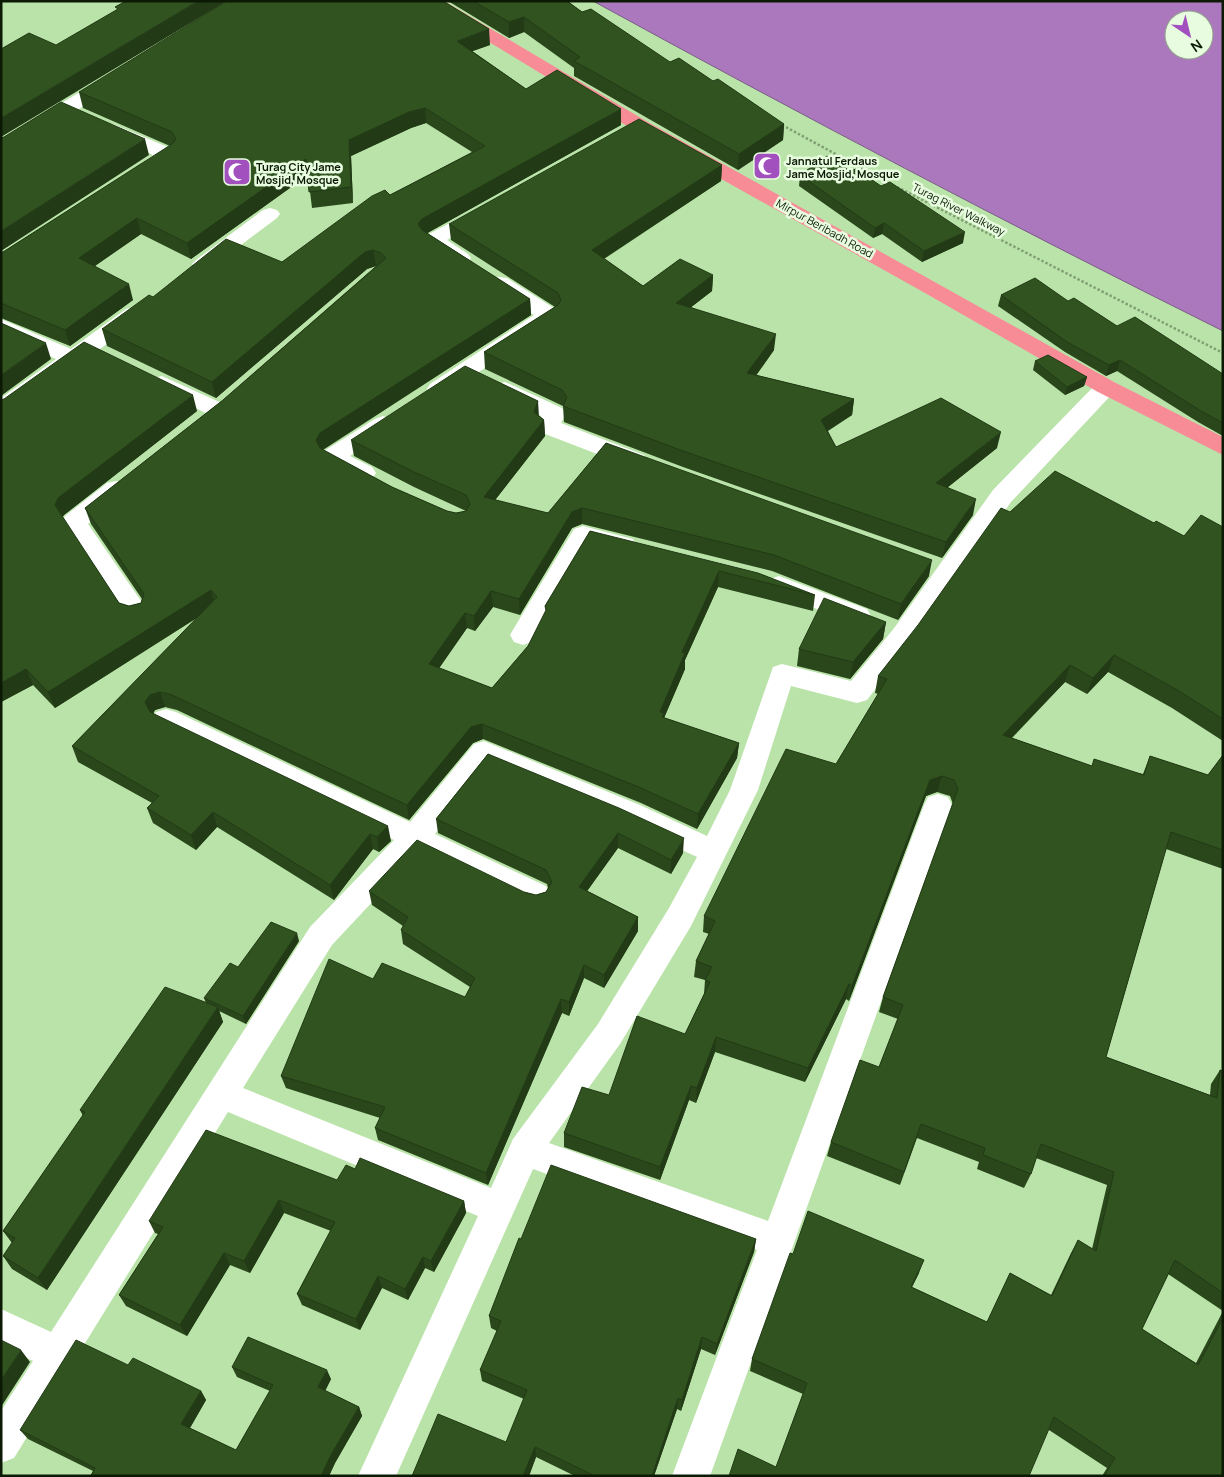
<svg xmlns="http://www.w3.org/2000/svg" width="1224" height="1477" font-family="Manrope,sans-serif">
<rect width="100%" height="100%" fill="#bae3a9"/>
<path fill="#ab78be" stroke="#7b5c86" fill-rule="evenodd" d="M593,1H1223V331C1010,225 801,115 593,1ZM1174,20H1204V50H1174Z"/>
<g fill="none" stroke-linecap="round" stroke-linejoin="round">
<path stroke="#80a073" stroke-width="2.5" stroke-dasharray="2.5 2" stroke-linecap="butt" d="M782,125L891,184
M897,187L1223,353"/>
<path fill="#fff" fill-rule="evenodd" d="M114,74L121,76L123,80L121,84L8,151L1,153V139L107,76Z
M113,124L175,150L178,154L150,174H136L133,170L153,155L106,134L103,130L106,126Z
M482,206L489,208L492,212L489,216L447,240L468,254L471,258L468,262C452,266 438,253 425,244L422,240L425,236Z
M270,208L277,210L280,214L277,218L210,268L203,270L196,268L192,264L196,260L263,210Z
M499,277L507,278L557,310L560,315L557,320L446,394L438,396L430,394L427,389L430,384L534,315L491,288L488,283L491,278Z
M134,307L142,309L145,314L142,319L9,414L1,416V398L56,359L1,334V319L71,349L126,309Z
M162,376L226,405L230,410L226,415L218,418L210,415L154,388L151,383L154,378Z
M1106,380L1114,382L1117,387L1114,392L1011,502L913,641L867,700L857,703L791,686L758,790L691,926L620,1044L549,1143L768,1221L924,805L928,797L938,794L948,797L952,805L710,1476H672L757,1250L533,1169L396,1476H358L478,1216L228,1112L14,1458L1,1463V1411L33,1361L1,1346V1309L51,1332L310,927L394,840L156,726L152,719L156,712L166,709L176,712L410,822L474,744L484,741L640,805L707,836L730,790L773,667L782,664L851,681L895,627L993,490L1098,382ZM489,766L620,821L697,857L669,908L598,1024L513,1139L491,1188L243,1088L332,945L419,852L526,904L536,907L546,904L551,895L546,886L435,834Z
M505,382L562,408L566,413L561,423L644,455L648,461L644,467L636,469L540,432L536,427L541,416L497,394L494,389L497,384Z
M383,416L391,419L395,424L391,429L350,456L372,467L376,473L372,479C359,483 328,469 320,457L324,451L375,419Z
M116,481L125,483L128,489L125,495L88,524L148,611L144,618L135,620L126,618L62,522L65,516L107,483Z
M583,526L633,539L636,545L633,551L624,554L589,545L532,642L523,645L514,642L510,635L514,628L574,529Z
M779,576L867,609L871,616L867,623L858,625L770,591L766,585L770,579Z"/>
<path fill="#f88c96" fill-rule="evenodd" d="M422,1H444L646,121L1114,382L1223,437V455L1098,392L925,293L632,129Z"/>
</g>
<path fill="#29471b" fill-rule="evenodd" d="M448,1H567L582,12L670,62L713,81L784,124L783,140L738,170L574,76V68L524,32L509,38Z
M490,45L472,51L526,89L621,125L427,233L530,299L531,315L323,450L392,487L447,511L456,513L466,511L414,487L354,456L351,440L538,401V415L544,420L545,436L495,500L548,513L606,443L929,576L898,620L772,571L582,524L572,528L520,615L493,607L475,631L467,628L439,668L492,688L528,646L546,611L545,606L590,531L815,595L813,611L718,587L685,660V669L664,718L739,743L737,758L697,829L641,803L483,739L473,743L409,820L177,710L165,707L155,710L153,714L391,841L379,852L373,849L334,900L217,827L196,850L153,823L147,808L152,803L78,762L72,746L197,618L55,708L33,685L1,702V400L197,411L64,515L62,517L119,603L129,606L141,603L142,599L91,524L85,508L223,400L376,266L367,269L216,398L107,346L102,329L153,297L282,262L390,195L472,152L426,123L411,128L351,156L353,203L312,208L308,175L191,259L141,234L95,266L133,300L70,346L1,318V252H3L170,146L83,108L79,92Z
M722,165L721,181L604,259L643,286L713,275L712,291L691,307L774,350L756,375L854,399L852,415L828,431L836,447L997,448L948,487L973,515L942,558L683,467L564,422L563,406L485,369L484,352L555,307L451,240L449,224Z
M850,171L963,243L922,262L882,234L873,238L799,186L800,175Z
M1001,295L1068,301L1117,326L1223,374V436L1198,422L1117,371L1106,376L1065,352L998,306Z
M1035,361L1087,377L1084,386L1065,395L1033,370Z
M1010,512L1154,523L1184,536L1223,527V741L1172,708L1108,672L1087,694L1065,682L1012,738L1092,766L1143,774L1150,756L1208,775L1223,755V869L1166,849L1106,1057L1210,1095L1211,1084L1220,1070L1223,1071V1476H1102L1107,1468L1049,1430L776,1467L803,1394L750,1371L752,1359L793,1254L919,1273L912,1287L987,1322L1010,1273L1051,1295L1071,1253L1078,1240L1092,1249L1107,1185L1036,1158L1031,1174L1024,1188L977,1169L979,1162L917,1138L900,1185L827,1156L831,1142L879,1067L898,1019L879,1012L883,997L953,804L950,796L937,792L926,796L849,1001L846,999L805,1082L715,1052L696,1103L689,1100L660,1180L564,1147V1133L685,1034L704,994L705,980L694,977L696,961L709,934L703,932L704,916L836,764L878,694L875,693L878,676ZM1168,1274L1223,1311L1196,1363L1142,1329Z
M886,622L883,639L850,679L797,666L799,649Z
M488,754L683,853L671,874L618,848L587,891L638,917V931L604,988L584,978L569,1016L562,1013L488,1185L378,1140L375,1128L380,1118L286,1088L281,1076L373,979L465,997L470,987L403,944L401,930L403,926L372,905L369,891L524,892L536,895L546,892L548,888L547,884L438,833L436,819Z
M299,941L246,1024L219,1011L223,1022L47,1290L12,1269L3,1256L12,1243L3,1231L83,1116L80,1110L206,1003L204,998L238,967Z
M355,1169L464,1201L466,1213L434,1272L425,1268L408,1300L382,1288L360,1330L302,1305L297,1294L331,1231L284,1213L250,1273L230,1265L187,1336L126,1306L119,1295L158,1234L155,1233L149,1221L337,1180Z
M521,1239H756L754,1252L715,1355L701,1349L681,1411L677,1409L654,1476H575L536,1457L529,1476H412L506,1442L524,1399L482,1381L480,1370L497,1331L491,1328L489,1316Z
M128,1365L201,1391L206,1400L190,1428L236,1450L270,1391L237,1377L232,1367L331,1379L325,1391L359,1407L362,1416L335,1463L329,1476H90L93,1471L28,1439L20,1430Z"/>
<path fill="#223a16" d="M198,1H227L1,137V118Z
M524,17V32L509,38V22Z
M489,29L490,45L459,56L457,41Z
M425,108L426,123L411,128L351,156L353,203L351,187L349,140L409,112Z
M621,109V125L424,235L418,224L422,219Z
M784,124L783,140L738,170L739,154Z
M145,139L149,155L1,251V231Z
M306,159L308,175L191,259L187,243Z
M722,165L721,181L592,266V250Z
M137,218L141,234L83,274L79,258Z
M884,223L882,234L873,238L875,228Z
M965,232L963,243L922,262L924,251Z
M373,250L376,266L367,269L216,398L212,382L365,252Z
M713,275L712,291L676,319V303Z
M129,284L133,300L70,346L65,330Z
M530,299L531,315L323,449L318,456L316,440L320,433Z
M776,334L774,350L746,390L747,373Z
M46,343L51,359L1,396V375Z
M1120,360L1117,371L1106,376L1109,365Z
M1087,377L1084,386L1065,395L1067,387Z
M193,395L197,411L64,515L60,521L55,505L58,498Z
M854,399L852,415L819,436L821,420Z
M538,401L539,417L534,412Z
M544,420L545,436L485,513L484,497Z
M1001,432L997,448L933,499L936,483Z
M976,499L973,515L942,558L946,542Z
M582,508V524L572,528L520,615L519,599L572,512Z
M932,560L929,576L898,620L901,604Z
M719,571L718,587L685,660V669L664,718L663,728L660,712L682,652Z
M211,590L215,606L55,708L48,692Z
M491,591L493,607L475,631L474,616Z
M465,613L467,628L431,680L429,664Z
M886,622L883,639L850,679L853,662Z
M1114,655L1108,672L1087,694L1093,678Z
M1070,665L1065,682L998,751L1003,735Z
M26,669L33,685L1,702V683Z
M160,692L165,707L155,710L150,718L145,702L150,695Z
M482,724L483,739L473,743L409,820L407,805L471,727Z
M739,743L737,758L697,829L698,814Z
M942,776L937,792L926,796L849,1001L852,986L930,780Z
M213,812L217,827L196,850L191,835Z
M388,826L391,841L379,852L377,837Z
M618,833V848L580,901L579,887Z
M370,834L373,849L334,900L330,885Z
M684,838L683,853L671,874V860Z
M638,917V931L604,988V975Z
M297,933L299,941L246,1024L243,1016Z
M584,965V978L569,1016V1002Z
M849,984L846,999L805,1082L808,1068Z
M561,999L562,1013L488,1185L486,1173Z
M218,1007L223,1022L47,1290L38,1278Z
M716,1037L715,1052L696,1103L697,1088Z
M691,1086L689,1100L660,1180V1167Z
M279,1200L284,1213L250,1273L244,1261Z
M464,1201L466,1213L434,1272L431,1261Z
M756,1239L754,1252L715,1355L717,1344Z
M224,1253L230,1265L187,1336L180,1325Z
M423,1257L425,1268L408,1300L405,1289Z
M924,1260L919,1273L906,1299L911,1287Z
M378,1276L382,1288L360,1330L356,1319Z
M702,1337L701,1349L681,1411L682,1400Z
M21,1350L30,1362L1,1407V1380Z
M327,1370L331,1379L322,1397L318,1387Z
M201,1391L206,1400L187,1433L181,1424Z
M678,1398L677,1409L654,1476H652Z
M359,1407L362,1416L335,1463L329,1476H321L331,1455Z
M535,1447L536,1457L529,1476H523Z"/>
<path fill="#30531f" stroke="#223a16" d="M126,1H198L1,118V49L29,33L56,45L118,9L115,7Z
M227,1H443L489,29L457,41L526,89L557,70L621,109L422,219L418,224L422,230L530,299L320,433L316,440L320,448L392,487L447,511L456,513L466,511L470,504L466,495L412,471L351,440L465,366L538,401L534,412L544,420L484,497L548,513L606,443L932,560L901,604L774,555L582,508L572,512L519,599L491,591L474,616L465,613L429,664L492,688L528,646L546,610L545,606L590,531L758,573L815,595L719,571L682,652L685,653L660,712L664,713L662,717L739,743L698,814L641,788L482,724L471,727L407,805L172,695L160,692L150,695L145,702L150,712L388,826L377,837L370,834L330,885L213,812L191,835L147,808L159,796L72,746L217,597L211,590L48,692L26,669L1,683V400L4,399L84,342L193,395L58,498L55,505L119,603L129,606L141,603L144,594L85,508L223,400L386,258L381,253L373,250L365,252L212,382L102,329L149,295L153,297L226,239L282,262L372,196L385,190L390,195L485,146L425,108L409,112L349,140L351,187L309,192L306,159L187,243L137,218L79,258L129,284L65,330L1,303V252H3L172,144L176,139L172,132L79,92Z
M473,1H567L582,12L591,9L670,62L679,58L713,81L718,79L784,124L739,154L574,61L580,57L524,17L509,22Z
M61,102L145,139L1,231V138L4,137Z
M639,119L722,165L592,250L643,286L680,259L713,275L676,303L776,334L747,373L854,399L821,420L836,447L941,398L1001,432L936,483L976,499L946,542L683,451L563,406L567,397L562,390L484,352L558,305L561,300L558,293L449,224Z
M827,156L850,171L856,169L881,186L890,182L965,232L924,251L884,223L875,228L800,175Z
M1035,278L1068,301L1074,298L1117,326L1135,317L1223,374V423L1201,411L1120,360L1109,365L1067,342L1001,295Z
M1,323L46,343L1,375Z
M1048,355L1087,377L1067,387L1035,361Z
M1055,471L1154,523L1156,521L1184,536L1201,515L1223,527V719L1179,691L1114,655L1093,678L1070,665L1003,735L1092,766L1094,759L1144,775L1150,756L1208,775L1223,755V850L1171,832L1106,1057L1217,1098L1220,1070L1223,1071V1293L1175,1260L1142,1329L1198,1365L1223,1318V1476H1104L1115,1458L1054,1417L1029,1476H729L738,1449L776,1467L807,1383L752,1359L790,1253L793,1254L808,1211L924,1260L911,1287L987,1322L1010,1273L1052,1296L1078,1240L1096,1251L1114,1172L1041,1144L1031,1174L983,1155L985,1148L921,1124L904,1172L831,1142L860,1060L879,1067L903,1005L883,997L958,789L954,780L942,776L930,780L852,986L849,984L808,1068L716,1037L697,1088L691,1086L660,1167L564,1133L582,1087L609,1095L637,1016L685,1034L710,982L705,980L712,967L696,961L715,921L704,916L786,749L836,764L887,679L878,676L918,625L1001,508L1010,512Z
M824,598L886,622L853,662L799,649Z
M488,754L619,808L684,838L671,860L618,833L579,887L638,917L604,975L584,965L569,1002L561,999L486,1173L375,1128L385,1107L281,1076L329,959L373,979L382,963L465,997L475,978L401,930L408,917L369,891L417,840L524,892L536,895L546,892L552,882L546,870L436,819Z
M271,922L297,933L243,1016L204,998L230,963L238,967Z
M165,987L218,1007L38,1278L3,1256L15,1238L3,1231L85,1112L80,1110Z
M206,1130L337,1180L346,1165L355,1169L360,1158L464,1201L431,1261L423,1257L405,1289L378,1276L356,1319L297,1294L335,1222L279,1200L244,1261L224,1253L180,1325L119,1295L163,1227L149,1221Z
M551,1165L756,1239L717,1344L702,1337L682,1400L678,1398L652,1476H595L535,1447L523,1476H412L438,1414L506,1442L527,1390L480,1370L501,1321L489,1316L519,1238L521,1239Z
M248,1337L327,1370L318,1387L359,1407L331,1455L321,1476H91L95,1468L20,1430L76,1340L128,1365L133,1358L201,1391L181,1424L236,1450L273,1385L232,1367Z
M1,1340L21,1350L1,1380Z"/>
<defs>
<symbol id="mosque-square" viewBox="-11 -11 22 22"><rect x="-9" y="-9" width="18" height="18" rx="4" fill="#a350bf" stroke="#e8fde0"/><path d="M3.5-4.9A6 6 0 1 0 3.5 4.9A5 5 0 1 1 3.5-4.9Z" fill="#fff"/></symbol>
</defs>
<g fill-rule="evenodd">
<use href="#mosque-square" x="751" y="150" width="32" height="32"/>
<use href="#mosque-square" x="221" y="156" width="32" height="32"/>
</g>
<g text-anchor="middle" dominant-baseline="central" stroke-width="5" stroke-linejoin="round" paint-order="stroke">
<g font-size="11" font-weight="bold" fill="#0c1a05" stroke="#e8fde0" text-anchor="start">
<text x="786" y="160">Jannatul Ferdaus<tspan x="786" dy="13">Jame Mosjid, Mosque</tspan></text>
<text x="256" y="166">Turag City Jame<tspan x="256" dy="13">Mosjid, Mosque</tspan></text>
</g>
<g font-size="11" fill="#0c1a05" stroke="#e8fde0">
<text transform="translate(959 209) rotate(27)">Turag River Walkway</text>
<text transform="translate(825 228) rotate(29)">Mirpur Beribadh Road</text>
</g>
</g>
<rect width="1224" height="1477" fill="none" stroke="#0c1a05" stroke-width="5"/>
<g transform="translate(1189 35) rotate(145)"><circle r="24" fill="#e8fde0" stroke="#90a288"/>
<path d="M0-4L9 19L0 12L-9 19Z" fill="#a350bf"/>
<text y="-8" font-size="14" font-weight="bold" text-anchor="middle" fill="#0c1a05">N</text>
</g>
</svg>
